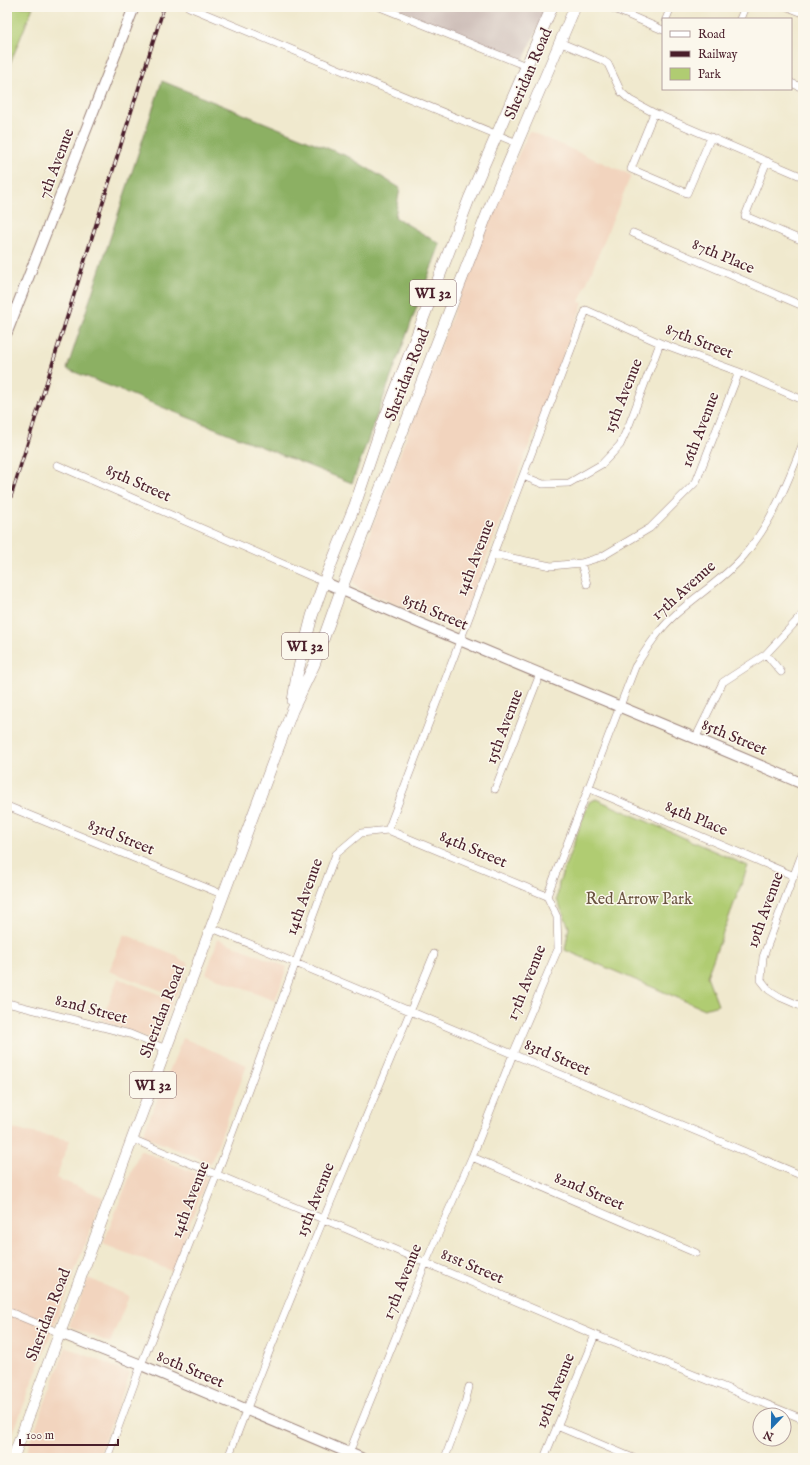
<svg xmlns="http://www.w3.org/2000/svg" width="810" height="1465" font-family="'IM FELL English',serif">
<rect width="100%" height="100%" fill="#fbf7ec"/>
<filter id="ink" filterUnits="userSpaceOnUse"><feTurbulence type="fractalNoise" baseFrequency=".025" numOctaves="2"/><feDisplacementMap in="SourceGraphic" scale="8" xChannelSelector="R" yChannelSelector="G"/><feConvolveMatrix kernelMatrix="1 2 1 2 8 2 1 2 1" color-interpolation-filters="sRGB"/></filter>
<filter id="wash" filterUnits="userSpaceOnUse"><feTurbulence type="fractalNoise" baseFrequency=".012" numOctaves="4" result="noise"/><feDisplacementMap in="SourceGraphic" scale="16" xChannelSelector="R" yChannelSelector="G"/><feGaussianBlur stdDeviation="0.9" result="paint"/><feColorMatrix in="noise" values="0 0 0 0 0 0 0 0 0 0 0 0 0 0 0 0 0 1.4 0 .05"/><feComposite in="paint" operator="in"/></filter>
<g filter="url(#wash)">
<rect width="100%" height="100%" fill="#f0e9ce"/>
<path fill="#f2d4be" d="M529,131L631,175L579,302L583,303L462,622L459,627L455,629L359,589L354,585L353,578L486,226Z
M124,934L178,956L180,960L189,963L176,996L109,971Z
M218,939L287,967L275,1001L206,974Z
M118,978L173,1000L158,1042L102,1020Z
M183,1038L247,1065L211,1163L142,1136Z
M7,1128L70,1140L56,1178L103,1197L7,1449Z
M140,1150L207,1178L172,1271L103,1244Z
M88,1278L129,1296L110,1343L69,1326Z
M66,1347L130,1373L98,1458H79L63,1452L60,1458H24Z"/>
<path fill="#cfc0ba" d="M394,7H547L523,61L521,62Z"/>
<path fill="#b0cc72" stroke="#7d764e" d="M7,7H33L7,71Z
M596,799L748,866L707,976L718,1005L704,1009L565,950L569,927L557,900L559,883L589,802Z"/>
<path fill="#8cb064" stroke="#6b6848" d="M162,81L349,157L400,188L395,217L440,244L352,483L67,369Z"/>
</g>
<g filter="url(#ink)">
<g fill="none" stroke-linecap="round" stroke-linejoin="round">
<defs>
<path id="street" d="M189,7L517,143
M380,7L526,66
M610,7L663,30
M788,7L803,13
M666,19L671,7
M740,19L745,7
M559,42L602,60L608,64L621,92L630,100L654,113L803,177
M791,83L803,88
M654,113L631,169L687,193L711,137
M767,161L745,216L801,240L803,234
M633,233L803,306
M57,465L324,582
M523,476L543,484L569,483L602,464L620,445L629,425L660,343
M493,554L551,566L581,563L601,557L650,528L696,482L739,372
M581,563L587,584
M766,654L781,672
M696,737L723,682L766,654L803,614
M588,788L794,876
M495,789L540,674
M7,806L224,895
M388,830L586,310L660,343L739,372L803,400
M803,851L763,957L761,980L769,990L780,997L803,1007
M212,928L803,1176
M7,1003L83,1022L130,1034L166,1049
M132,1139L323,1219L595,1335L803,1419
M472,1157L696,1253
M7,1311L60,1333
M557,1426L633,1458
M107,1458L141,1365L217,1174L336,854L361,833L388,830L547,896
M228,1458C292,1288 365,1122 434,954
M347,1458L426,1262L472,1157L513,1054L558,949L557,917L547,896L635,667C647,648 659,629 676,614C697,595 722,580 741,559C771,525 787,484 803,443
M445,1458L465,1403L469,1387
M544,1458L595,1335"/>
<path id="secondary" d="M7,332L134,7
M324,582C483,652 644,715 803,784
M60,1333L141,1365L361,1458"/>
<path id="primary" d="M293,701L297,675L312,616L324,582L355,505L380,431L469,199L552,7
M13,1458L292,711L314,665L341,590L489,209L575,7"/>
</defs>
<use href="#street" stroke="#9d847c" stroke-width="8"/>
<use href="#secondary" stroke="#9d847c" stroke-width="12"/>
<use href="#primary" stroke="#9d847c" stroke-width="12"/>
<use href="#street" stroke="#fff" stroke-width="7"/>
<use href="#secondary" stroke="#fff" stroke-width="10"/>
<use href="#primary" stroke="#fff" stroke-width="11"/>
<defs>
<path id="rail" d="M7,509L164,7"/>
</defs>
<use href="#rail" stroke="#4a1f2b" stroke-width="3.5"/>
<use href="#rail" stroke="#fbf7ec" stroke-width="2" stroke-dasharray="6" stroke-linecap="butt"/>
</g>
</g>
<g text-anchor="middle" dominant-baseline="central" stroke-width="3" stroke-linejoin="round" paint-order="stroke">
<g fill="#fbf7ec" stroke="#7f6065" stroke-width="1">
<rect x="410" y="280" width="46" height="26" rx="3"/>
<rect x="282" y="633" width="46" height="26" rx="3"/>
<rect x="130" y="1072" width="46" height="26" rx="3"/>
</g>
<g font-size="15" font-weight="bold" fill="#4a1f2b">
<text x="433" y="293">WI 32</text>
<text x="305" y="646">WI 32</text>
<text x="153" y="1085">WI 32</text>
</g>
<g font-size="16" fill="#4a1f2b" stroke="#fbf7ec">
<text transform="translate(529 74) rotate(-67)">Sheridan Road</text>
<text transform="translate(57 164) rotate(-69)">7th Avenue</text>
<text transform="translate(723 257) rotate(23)">87th Place</text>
<text transform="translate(699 342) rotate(21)">87th Street</text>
<text transform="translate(408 375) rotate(-69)">Sheridan Road</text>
<text transform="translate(624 396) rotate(-68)">15th Avenue</text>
<text transform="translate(701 430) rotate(-69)">16th Avenue</text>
<text transform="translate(138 484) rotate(24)">85th Street</text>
<text transform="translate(476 558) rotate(-69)">14th Avenue</text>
<text transform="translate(684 591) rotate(-42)">17th Avenue</text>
<text transform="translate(435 613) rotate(23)">85th Street</text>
<text transform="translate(505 727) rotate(-69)">15th Avenue</text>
<text transform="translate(734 738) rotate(23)">85th Street</text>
<text transform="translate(696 819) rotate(23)">84th Place</text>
<text transform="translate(121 838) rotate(22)">83rd Street</text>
<text transform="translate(473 850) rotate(23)">84th Street</text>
<text transform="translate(305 897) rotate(-70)">14th Avenue</text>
<text transform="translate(766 910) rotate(-70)">19th Avenue</text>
<text transform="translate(527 983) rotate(-68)">17th Avenue</text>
<text transform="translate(91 1010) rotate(15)">82nd Street</text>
<text transform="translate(163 1012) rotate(-69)">Sheridan Road</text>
<text transform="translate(557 1058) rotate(23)">83rd Street</text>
<text transform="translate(589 1192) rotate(23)">82nd Street</text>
<text transform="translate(191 1200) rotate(-69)">14th Avenue</text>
<text transform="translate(316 1200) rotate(-68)">15th Avenue</text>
<text transform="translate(472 1267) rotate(23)">81st Street</text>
<text transform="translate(403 1282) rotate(-68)">17th Avenue</text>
<text transform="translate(49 1315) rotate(-69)">Sheridan Road</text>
<text transform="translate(190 1370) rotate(23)">80th Street</text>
<text transform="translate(556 1391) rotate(-68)">19th Avenue</text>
</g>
<g font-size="16" fill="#695340" stroke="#fbf7ec">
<text x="639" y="900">Red Arrow Park</text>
</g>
</g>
<rect width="810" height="1465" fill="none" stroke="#fbf7ec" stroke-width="24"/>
<rect x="662" y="18" width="130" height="72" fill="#fbf7ec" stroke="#b4a19f"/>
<rect x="670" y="31" width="20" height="6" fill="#ffffff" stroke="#b4a19f"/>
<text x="698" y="38" font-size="12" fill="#4a1f2b">Road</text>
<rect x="670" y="51" width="20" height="6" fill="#4a1f2b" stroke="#b4a19f"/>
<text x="698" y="58" font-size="12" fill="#4a1f2b">Railway</text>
<rect x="670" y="68" width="20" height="12" fill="#b0cc72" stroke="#b4a19f"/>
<text x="698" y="78" font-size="12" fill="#4a1f2b">Park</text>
<g transform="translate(772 1427) rotate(202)"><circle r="19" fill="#fbf7ec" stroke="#b4a19f"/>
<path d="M0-3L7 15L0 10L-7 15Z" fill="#1f6fb2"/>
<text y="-6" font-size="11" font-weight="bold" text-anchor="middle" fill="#4a1f2b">N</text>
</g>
<path d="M20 1439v6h98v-6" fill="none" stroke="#4a1f2b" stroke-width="2"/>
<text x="26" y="1439" font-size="12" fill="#4a1f2b" stroke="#fbf7ec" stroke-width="3" paint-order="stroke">100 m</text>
</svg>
